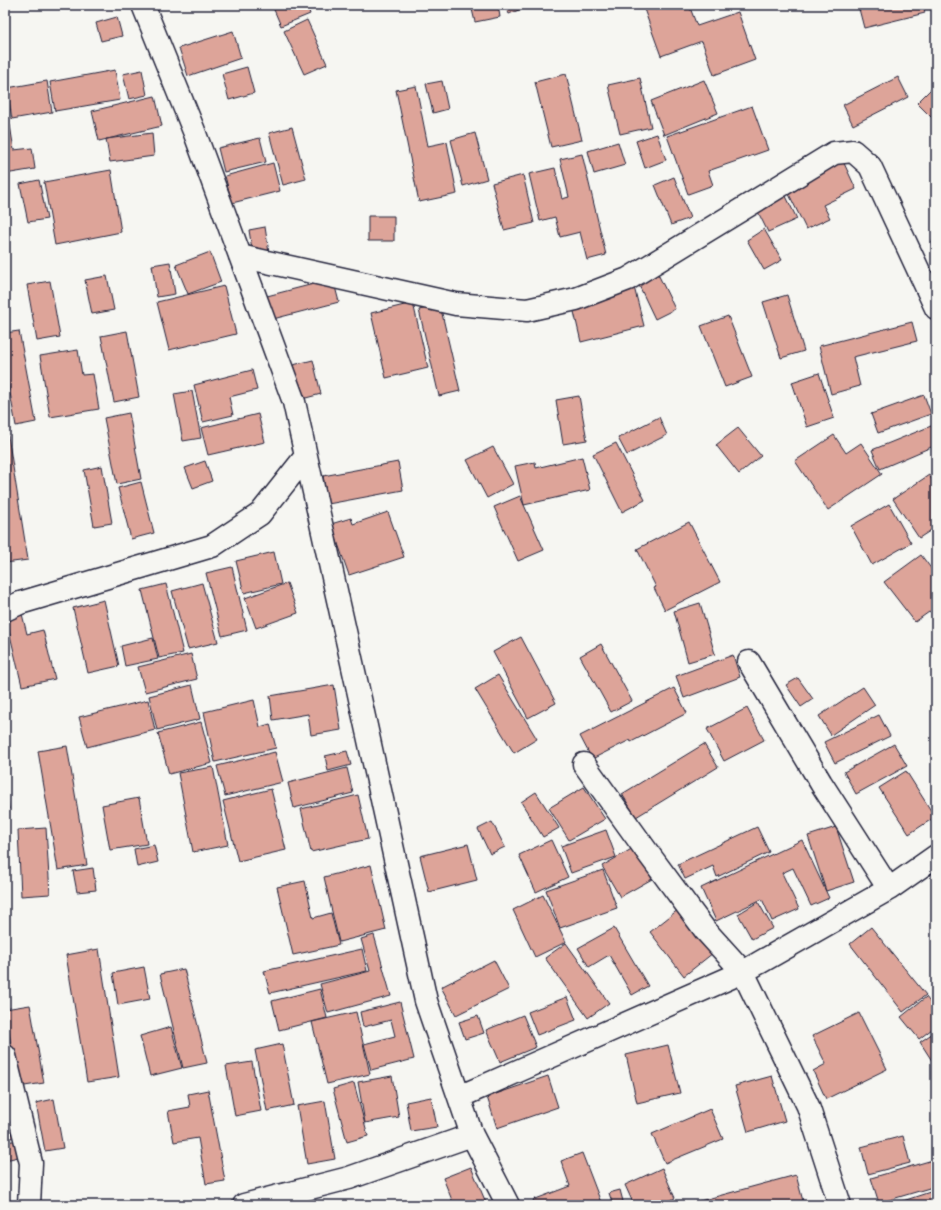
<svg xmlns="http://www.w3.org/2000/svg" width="941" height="1210" font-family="Mali,sans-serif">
<rect width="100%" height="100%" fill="#f6f6f2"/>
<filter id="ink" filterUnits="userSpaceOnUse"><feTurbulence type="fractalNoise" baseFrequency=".025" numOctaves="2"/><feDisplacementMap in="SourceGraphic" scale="8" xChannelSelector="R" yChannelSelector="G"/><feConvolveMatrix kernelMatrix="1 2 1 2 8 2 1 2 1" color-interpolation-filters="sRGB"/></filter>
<g filter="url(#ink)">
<path fill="#dda499" stroke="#22223b" d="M272,5H307L310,14L281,26Z
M471,5H498L500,17L475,22Z
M505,5H525L526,7L509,14Z
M653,5H689L697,26L738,12L755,60L714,75L702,41L661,56L644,9Z
M858,5H923L925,13L864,28Z
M117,17L122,36L101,41L96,23Z
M307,20L327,64L304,74L284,31Z
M233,31L241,58L188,76L179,48Z
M247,67L254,93L229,100L222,74Z
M115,70L120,100L55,111L50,82Z
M142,70L147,95L129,99L123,74Z
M566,74L582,140L551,147L535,82Z
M898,77L908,97L853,125L843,105Z
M640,78L651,127L620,134L608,85Z
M704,80L718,113L664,135L651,101Z
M47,81L52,112L12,119L7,88Z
M442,81L448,109L433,113L426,84Z
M936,84V113L931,117L917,103Z
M416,86L428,146L447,142L457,194L419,202L396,90Z
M155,96L162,126L99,141L92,111Z
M752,106L768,150L708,171L713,185L688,194L667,136Z
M10,125L14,150L32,148L35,169L5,174V126Z
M292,127L306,179L283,185L269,133Z
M152,133L154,156L110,162L106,139Z
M475,133L487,179L463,186L451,140Z
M657,134L666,160L645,168L636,141Z
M260,138L266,162L224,172L218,148Z
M618,142L625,165L594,174L588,151Z
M582,154L606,255L587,260L580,232L560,237L555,217L540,221L529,174L555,168L562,199L569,197L560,159Z
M842,159L856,189L823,205L830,218L806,229L785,186Z
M273,163L280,191L232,203L225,176Z
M111,170L121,232L55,245L44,182Z
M523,175L534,223L504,230L492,183Z
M674,177L690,218L671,225L655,185Z
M39,180L47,219L28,222L20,184Z
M783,190L797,219L768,232L754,204Z
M368,216H394V241H368Z
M265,227L271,266L255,269L249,230Z
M764,229L782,260L764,270L747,240Z
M936,240V260L932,241Z
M210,252L221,282L188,294L176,265Z
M170,262L175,294L157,297L152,265Z
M656,270L675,309L655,319L636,279Z
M107,276L114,310L92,314L85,280Z
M333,279L339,302L273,319L267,296Z
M50,281L60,337L37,341L27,285Z
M224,286L236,334L169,350L157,302Z
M634,287L644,326L581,342L572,303Z
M787,295L804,351L781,358L763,302Z
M413,303L428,368L386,378L371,313Z
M440,305L460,391L439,396L419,310Z
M728,316L752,377L725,387L701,326Z
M912,322L917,341L853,357L860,386L831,394L819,346Z
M19,331L36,422L16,426L5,365V333Z
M127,331L139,397L114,402L101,336Z
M78,350L82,375L93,374L99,409L50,417L40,356Z
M313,360L321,394L302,399L293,365Z
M252,370L257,390L229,397L233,415L203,422L194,385Z
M819,373L834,418L807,427L792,382Z
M192,391L201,438L183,441L174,394Z
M924,395L931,414L878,433L871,414Z
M579,396L587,440L563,444L556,400Z
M129,413L141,479L117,484L104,418Z
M258,414L265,442L208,455L201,428Z
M659,417L667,435L627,455L618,438Z
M936,424V445L880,469L872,450Z
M738,428L761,456L739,474L716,445Z
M7,430L28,560L5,563V431Z
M834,435L846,453L861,443L882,474L828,510L795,461Z
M616,443L645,500L622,512L593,454Z
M493,447L513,484L487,498L467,460Z
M582,457L590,490L524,505L515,466L535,462L536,468Z
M205,461L212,481L193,488L185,468Z
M398,462L403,490L328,504L323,476Z
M102,466L112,523L94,526L84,470Z
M929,475L936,486V527L919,538L893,499Z
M141,482L154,533L131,539L118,488Z
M520,496L544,550L518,561L494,507Z
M889,504L911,543L872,565L851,526Z
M388,512L404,557L349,575L331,524L351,518L353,524Z
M689,522L720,582L665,610L654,588L656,587L637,549Z
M274,552L281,584L244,593L236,561Z
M921,555L936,575V607L915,622L884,582Z
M232,567L247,630L222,636L206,573Z
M202,583L218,642L188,649L172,591Z
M287,583L298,613L256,628L245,598Z
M166,584L183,653L159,658L142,590Z
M104,600L119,666L88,673L73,608Z
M700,603L715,654L688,662L674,611Z
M22,614L27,634L43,630L55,679L22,686L6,618Z
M521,637L556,703L528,718L493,652Z
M153,638L158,659L125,666L121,646Z
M601,644L632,701L611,712L580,656Z
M191,654L197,679L145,692L138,667Z
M733,655L740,677L684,698L676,676Z
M498,675L537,739L514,753L475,689Z
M798,678L813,699L801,707L786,685Z
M192,685L200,719L157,730L149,696Z
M334,685L341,730L311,735L308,714L273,720L270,696Z
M863,687L875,705L831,735L819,716Z
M674,688L687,713L631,742L630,740L592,759L580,736Z
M148,700L155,730L87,747L79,717Z
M254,700L260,727L270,724L276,748L215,762L204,712Z
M747,708L764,740L724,761L707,729Z
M879,715L890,736L835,763L824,742Z
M201,722L212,763L169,774L158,733Z
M704,744L718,767L636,817L622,794Z
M894,744L907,766L856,794L844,772Z
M67,746L87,865L58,870L38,751Z
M347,751L351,765L328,771L325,756Z
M275,752L283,782L225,796L217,766Z
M213,767L228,845L193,852L178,773Z
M347,768L353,793L294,808L288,783Z
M906,771L935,817L909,834L879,788Z
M5,785L9,809L5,810Z
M584,787L605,819L569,840L549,808Z
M271,789L286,850L238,861L223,801Z
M536,792L559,828L543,837L521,802Z
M358,795L368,839L311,852L301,809Z
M139,798L147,844L110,850L102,805Z
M492,822L505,847L490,854L478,829Z
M757,827L769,852L717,877L713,866L685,879L678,864Z
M836,827L854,882L826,891L808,836Z
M46,828L50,894L21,896L18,830Z
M606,830L616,857L571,873L561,846Z
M551,840L568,877L536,892L519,855Z
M802,840L829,898L811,906L793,868L782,873L799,909L772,921L762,899L716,921L701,888Z
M468,844L477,880L429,892L420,856Z
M154,845L158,862L137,867L134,849Z
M635,847L652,879L620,897L602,866Z
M371,865L386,930L339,942L324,877Z
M93,868L96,890L77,892L73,871Z
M603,870L617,908L560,928L546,890Z
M305,881L313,918L331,913L339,945L293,955L277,887Z
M543,895L566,942L535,957L513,910Z
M758,902L773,928L752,939L738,914Z
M679,909L713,953L684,976L650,932Z
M871,927L926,995L903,1012L850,944Z
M614,928L648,986L632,995L609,955L589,967L578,948Z
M374,935L391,996L328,1013L320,984L370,971L361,939Z
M566,943L609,1003L588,1018L545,958Z
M99,949L119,1077L87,1082L66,955Z
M362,949L367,971L270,993L264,971Z
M494,960L509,989L456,1015L441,987Z
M144,967L150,999L118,1005L113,973Z
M184,969L207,1063L183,1068L160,974Z
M320,989L327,1018L279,1030L272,1001Z
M567,997L576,1020L537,1035L528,1012Z
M926,997L936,1010V1026L919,1039L901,1017Z
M400,1002L414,1059L371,1070L364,1044L395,1036L391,1020L363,1027L360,1012Z
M30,1005L44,1083L18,1087L5,1009Z
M356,1012L370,1074L327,1084L312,1022Z
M859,1013L887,1069L826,1099L813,1071L826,1064L812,1036Z
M523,1015L536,1047L500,1062L486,1030Z
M478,1016L484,1033L465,1039L459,1022Z
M171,1027L182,1068L150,1076L140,1036Z
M936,1031V1067L920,1042Z
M282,1044L294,1105L267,1111L255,1050Z
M668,1045L680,1093L637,1103L626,1055Z
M252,1062L261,1111L235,1116L226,1066Z
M392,1076L399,1117L365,1123L358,1082Z
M548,1076L558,1107L497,1128L487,1097Z
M772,1076L785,1121L748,1132L735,1086Z
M354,1083L368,1136L347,1142L333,1089Z
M208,1090L225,1181L206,1184L198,1138L174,1142L168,1111L190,1107L188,1094Z
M5,1096L26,1135L5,1139Z
M431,1097L437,1127L411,1131L406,1102Z
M54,1099L63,1148L45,1151L36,1103Z
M325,1101L335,1159L307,1164L297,1106Z
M710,1109L723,1139L665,1163L652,1134Z
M903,1136L910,1163L868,1174L861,1147Z
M20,1140L23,1156L5,1160V1142Z
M582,1153L602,1205H535L533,1200L570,1186L561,1161Z
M936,1159V1186L879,1203L871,1178Z
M471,1167L487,1205H454L443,1178Z
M662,1168L675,1198L661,1205H634L625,1185Z
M796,1175L803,1201L788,1205H685Z
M620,1190L624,1205H613L609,1193Z
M936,1190V1205H891Z"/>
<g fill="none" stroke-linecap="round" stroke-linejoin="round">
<defs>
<path id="minor" d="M143,5L194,131L294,402L357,685L426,1001L472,1135L508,1205
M240,256L456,304L527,310L576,299L628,279L834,153L853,151L870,166L936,308
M5,610L20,603L212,546L260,514L306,456
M749,662L821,783L889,889
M584,764L648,853L705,930L743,972L808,1106L840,1205
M5,1056L31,1163L29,1205
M459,1097L743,972L889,889L936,856
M244,1205L349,1178L472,1135"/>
</defs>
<use href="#minor" stroke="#22223b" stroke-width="25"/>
<use href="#minor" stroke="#f6f6f2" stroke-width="22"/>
</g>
</g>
<rect width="941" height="1210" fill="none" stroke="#f6f6f2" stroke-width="20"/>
<rect x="10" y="10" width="921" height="1190" fill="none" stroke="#22223b" stroke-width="1.5" filter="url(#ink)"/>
</svg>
